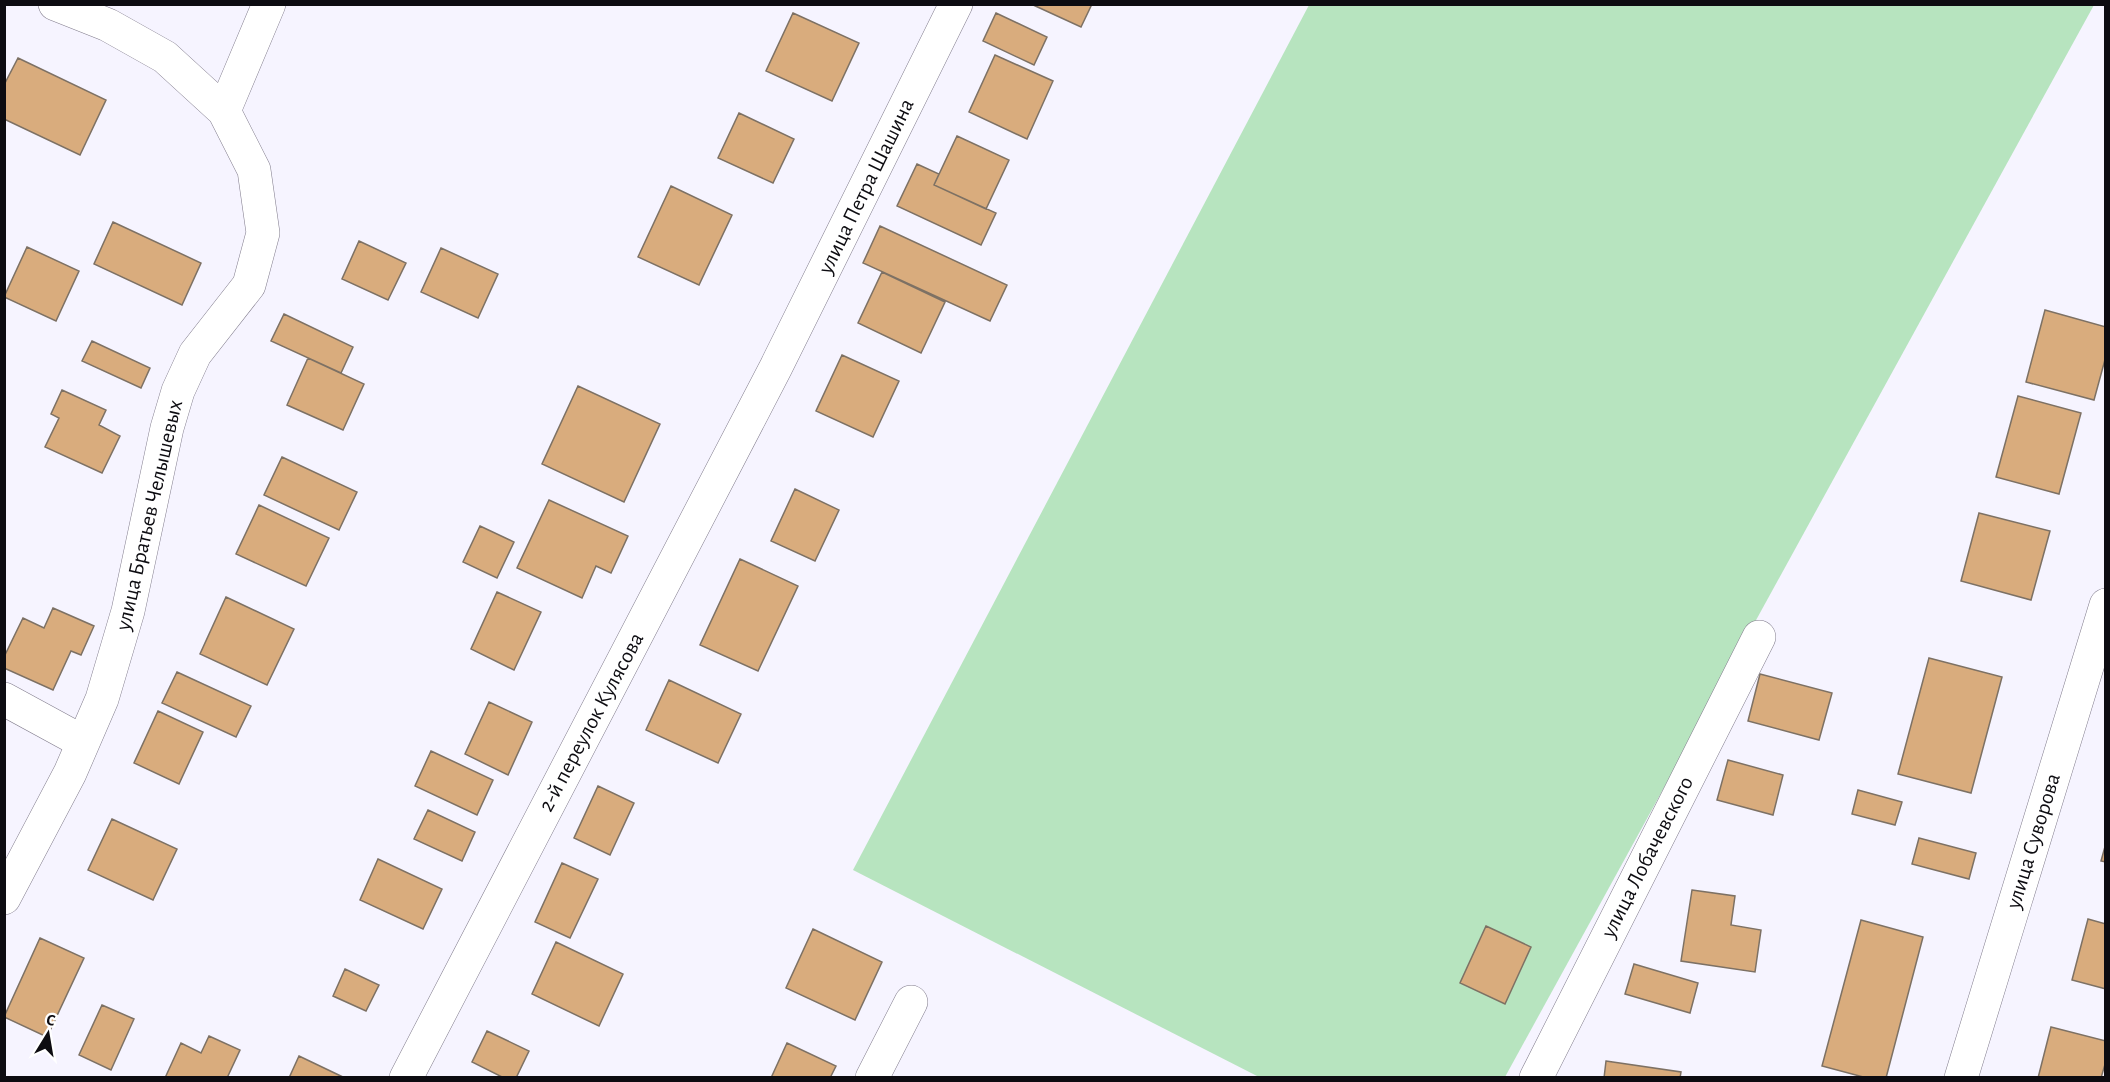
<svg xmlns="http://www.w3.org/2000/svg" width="2110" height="1082" font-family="'Alegreya Sans',sans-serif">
<rect width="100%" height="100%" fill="#f6f4ff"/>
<path fill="#b7e4bf" d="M1309,5H2094L1505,1077H1259L853,870Z"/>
<path fill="#d9ac7d" stroke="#7d7164" stroke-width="1.5" d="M1031,4H1092L1081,27Z
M793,13L859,43L832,101L766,71Z
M996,13L1047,37L1034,65L983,41Z
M995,55L1053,81L1027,139L969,112Z
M18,58L106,100L80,155L4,119V85Z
M739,113L794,139L773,183L718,158Z
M957,136L1009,160L986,209L934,185Z
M917,164L939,174L934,185L996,213L981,245L897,206Z
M671,186L732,215L699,285L638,257Z
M113,222L201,263L182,305L94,264Z
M880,226L1007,285L990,321L863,263Z
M359,241L406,263L388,300L342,279Z
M27,247L79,271L56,321L4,297Z
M441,248L498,274L478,318L421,292Z
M882,272L945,302L921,353L858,323Z
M2045,310L2106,327V356L2094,400L2026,382Z
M284,314L353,347L341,373L271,341Z
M92,341L150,368L141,388L82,361Z
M842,355L899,381L873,437L816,411Z
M308,358L364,384L343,430L287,405Z
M578,386L660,424L624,502L542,464Z
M62,390L106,410L99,425L120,436L102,473L45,447L59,418L51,414Z
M2018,396L2081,413L2059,494L1996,477Z
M282,457L357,492L339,530L264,495Z
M795,489L839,510L815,561L771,541Z
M549,500L628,536L611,573L596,566L582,598L517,568Z
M259,505L329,538L306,586L236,554Z
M1979,513L2050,531L2031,600L1961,581Z
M480,526L514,542L497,578L463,562Z
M740,559L798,586L758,671L700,645Z
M497,592L541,612L514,670L471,649Z
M226,597L294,629L267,685L200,654Z
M53,608L94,626L81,655L71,651L53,690L4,668V657L23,618L44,628Z
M1929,658L2002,677L1971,793L1898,774Z
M177,672L251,706L236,737L162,703Z
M1760,674L1832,693L1819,740L1748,721Z
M669,680L741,714L718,763L646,730Z
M489,702L532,722L508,775L465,754Z
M158,711L203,732L179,784L134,763Z
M431,751L493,780L477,815L415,786Z
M1728,760L1783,775L1773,815L1717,800Z
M598,786L634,803L610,855L574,838Z
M1858,790L1902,802L1895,825L1852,814Z
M428,810L475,832L462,861L414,839Z
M112,819L177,849L153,900L88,870Z
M1919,838L1976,853L1969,879L1912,864Z
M2106,843V862L2101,861Z
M378,859L442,889L423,929L360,900Z
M562,863L598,879L570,938L535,922Z
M1692,890L1735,896L1731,925L1761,930L1755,972L1681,961Z
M2088,919L2106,924V989L2072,980Z
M1861,920L1923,937L1886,1078H1867L1822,1066Z
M1486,926L1531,947L1505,1004L1460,983Z
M813,929L882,962L855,1020L786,988Z
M40,938L84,958L47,1037L4,1017Z
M556,942L623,974L599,1026L532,994Z
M1634,964L1698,983L1690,1013L1625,994Z
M345,969L379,985L366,1011L333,996Z
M102,1005L134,1019L111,1070L79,1055Z
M2051,1027L2106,1041V1061L2101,1078H2038Z
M487,1031L529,1051L516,1078H504L472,1062Z
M209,1036L240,1050L227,1078H165L181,1043L201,1053Z
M787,1043L836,1066L830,1078H771Z
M299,1056L345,1078H289Z
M1606,1061L1681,1072L1680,1078H1604Z"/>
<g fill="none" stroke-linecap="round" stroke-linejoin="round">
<defs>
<path id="street" d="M224,111L269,4
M4,699L83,742
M4,898L70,773L102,699L128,611L167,428L178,391L195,354L249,285L263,233L254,170L224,111L165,57L108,25L55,4
M406,1078L776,367L956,4
M872,1078L911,1002
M1536,1078L1759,637
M1961,1078L2106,605"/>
</defs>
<use href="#street" stroke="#827d8d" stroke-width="34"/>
<use href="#street" stroke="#fff" stroke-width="33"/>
</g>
<g text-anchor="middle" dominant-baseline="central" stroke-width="4.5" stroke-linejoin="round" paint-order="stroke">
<g font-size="22" fill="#0d0c11" stroke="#fff">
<text transform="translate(866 186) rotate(-64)">улица Петра Шашина</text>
<text transform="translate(149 515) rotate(-77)">улица Братьев Челышевых</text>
<text transform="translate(591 722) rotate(-62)">2-й переулок Кулясова</text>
<text transform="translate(2033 841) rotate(-73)">улица Суворова</text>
<text transform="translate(1647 857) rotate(-63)">улица Лобачевского</text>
</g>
</g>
<rect width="2110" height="1082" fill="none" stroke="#0d0c11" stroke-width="12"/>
<g transform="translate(48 1034) rotate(11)" stroke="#ffffff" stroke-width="4.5" paint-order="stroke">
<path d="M0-4.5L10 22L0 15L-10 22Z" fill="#0d0c11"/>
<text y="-9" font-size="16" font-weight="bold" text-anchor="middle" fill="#0d0c11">С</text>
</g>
</svg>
